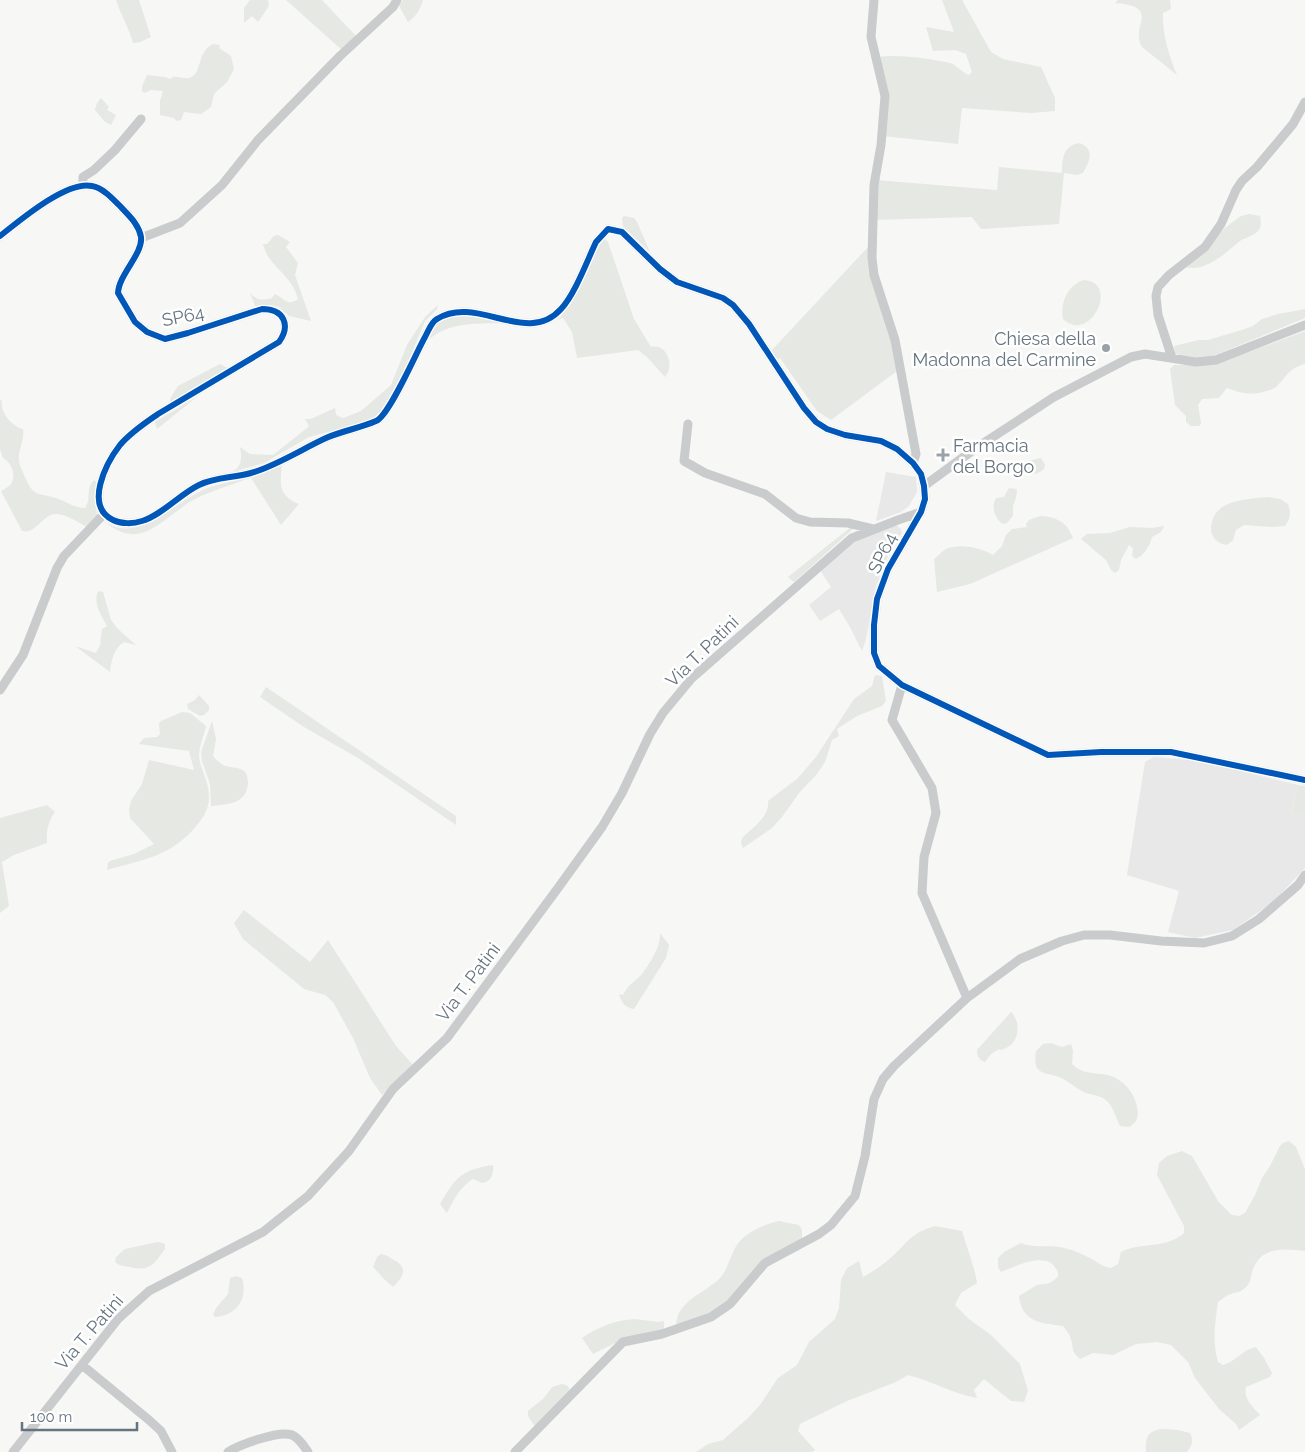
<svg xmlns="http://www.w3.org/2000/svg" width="1305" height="1452" font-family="Raleway,sans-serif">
<rect width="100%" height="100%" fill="#f7f7f6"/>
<path fill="#e7e8e7" d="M886,472L916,477L917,492L909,506L901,512L876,521Z
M895,524L901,529L902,533L888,556L876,586L866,639L862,651L851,629L839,609L820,621L809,605L831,587L820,570L853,541Z
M1154,757L1200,761L1298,785L1291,811L1305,815V868L1273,902L1233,930L1195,938L1168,932L1179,891L1127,875L1145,762Z"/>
<path fill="#e6e8e3" d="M116,0H139L151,37L140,42L133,43C129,28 121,15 116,0Z
M250,0H268L269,6L258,22L252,16L244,23V8Z
M286,0H322L358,38L343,51Z
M403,0H423C420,9 417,16 408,22L399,6Z
M942,0H962L991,52L1003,59L1041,67L1055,98V111L1031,113L962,108L958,144L883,136L879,57C898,54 931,59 950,63C957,65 962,73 969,75L972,72L966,54L955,50L933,51L926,27L954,32Z
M1118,0H1170L1171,9L1163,13C1162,34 1169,56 1177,75L1142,47C1129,26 1163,7 1115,3Z
M213,44L220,45L219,48L231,56L234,69L227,82L214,94L211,107L201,114L184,112L181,120L176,121L174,118L160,115V101L163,91L151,90L144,93L142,91V87L147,75L165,77L170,79L173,77C179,76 183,79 189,78C203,74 196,52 213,44Z
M101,98L109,107L107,110L116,115L111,125L104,121L95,110L97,103Z
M1079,143C1095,148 1090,161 1083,173L1077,175L1064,173L1059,224L981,229L972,217L874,220L876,180L997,190L999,167L1062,173C1062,159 1063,146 1079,143Z
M1250,214L1260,216C1261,220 1261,224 1260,228C1256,236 1246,237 1240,241C1225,253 1206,273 1184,267L1226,227L1241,216Z
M624,216L634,218L637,222L650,252L623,226L622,218Z
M278,235L290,242L286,247L298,263L295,275L311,321L289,316L279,307L272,305L255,306L250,293C256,300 262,301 272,298L275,294C284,298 287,307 298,299C292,274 268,267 263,244H267L274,236Z
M605,239L608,242L634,319L651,347C667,343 675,366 665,377L647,357L638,350L577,358L572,332L563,318L558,320C578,298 587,270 600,243Z
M869,246L894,350L897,371L831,420L817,411L780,358L777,360L771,351Z
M1083,280C1121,281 1090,345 1063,319C1060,303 1067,286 1083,280Z
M438,305L437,309L425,321L398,386L389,402L376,417L365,422L309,437L264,463L232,472C242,467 242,458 240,447L250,454L273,455L307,428L309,426L305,419H311L335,408L336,415L343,418L361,411L391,385L407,345L425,317Z
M1305,309V318L1213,356L1200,358L1175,354L1174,346L1199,340H1208L1245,329L1253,326L1262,319L1278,314Z
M461,315L510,323C480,324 449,320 426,342L438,321Z
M1305,331V364C1289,368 1287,376 1277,386C1274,389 1270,390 1266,391C1251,396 1241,393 1227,388L1219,398L1202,399L1198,405L1201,423L1199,426H1191L1186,422V416L1175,405L1170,369L1174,365H1202L1225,361Z
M220,364L227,368L169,405L171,397L178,386Z
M198,396L157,429L155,422Z
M0,400L2,401C0,413 12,426 23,429C25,439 18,449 19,460C19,465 22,470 24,475C34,497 34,492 56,498C65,501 75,508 85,508C92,499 85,488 94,480L97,483L96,501L97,516L87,527C78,522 67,515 57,514C43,513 36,535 22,531L1,491C4,489 9,487 11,484C17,475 11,462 3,458L0,449Z
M1041,458L1045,465L1044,469C1035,476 1025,477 1018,469L1020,463Z
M282,464C280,483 278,496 299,504L281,525L251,478Z
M247,479C229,486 210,491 193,500C175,510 151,537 130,534C119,533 111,526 102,521C108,524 114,527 120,528C147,533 176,503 199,492C214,484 230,482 247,479Z
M1009,488L1017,489L1016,498L1013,506V516L1007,523L1003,524C994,518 991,507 996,498L1004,497Z
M1268,497L1280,499L1288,504C1291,513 1291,518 1285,526L1271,527L1244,525L1236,530L1233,540L1227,545C1220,544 1215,541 1212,534C1210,529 1211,524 1213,519C1220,499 1250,499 1268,497Z
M1040,516C1057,517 1067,522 1073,538L970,584L937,592L934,559C938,556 942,551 946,549C961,543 981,548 993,555L1002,546L1006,535L1012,529L1027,527L1026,524L1029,520Z
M1164,526L1161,532L1152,537C1150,546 1144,555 1136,559L1132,556L1133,548L1129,545L1121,560L1119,570L1115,573L1111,570L1106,560L1081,539L1087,534L1110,533L1130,527L1152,528Z
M851,527L854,528L794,582L788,577Z
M98,591L103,592L111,620L118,629L136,645L124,642C114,648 111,661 110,672L75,646L96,653L100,645L102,629L107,626C101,614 93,605 98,591Z
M875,675L882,676L886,701L882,706L857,716L837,729L839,736L832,740L825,762L817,774L799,793L782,817L772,828L743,848L741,843L742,838C752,828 770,817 768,801L798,778L816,757L854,699L872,686Z
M266,687L456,816V825L358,758L304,727L260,697Z
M199,695L209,706V710L204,715L200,716L188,709L187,704L195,700Z
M182,712L190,713L206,726C204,736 199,746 199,756C200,769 209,781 209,797C209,808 204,817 197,825C171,857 144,859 107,870L108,863L110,861L134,854L154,844L130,818L129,810L131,801L142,784L149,760L194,770L189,751L139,744L144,738L157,737L160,734L159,724L161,721Z
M212,721L216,739L213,756C226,772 234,764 244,771C247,773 247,777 248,781C248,804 229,804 211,806L210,784L202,761L201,752Z
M1298,785L1305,786V815L1291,812Z
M47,805L55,812C48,821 46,833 47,843L14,855L2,862L9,906L0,913V818Z
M244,910L310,962L328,940L396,1046L413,1065L382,1095L370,1078L353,1038L333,1002L325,995L304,989L243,939L234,923Z
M660,933L669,945L666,958L634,1009C624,1007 622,1003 619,994L623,995C629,983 635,982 642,974C650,963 661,947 660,933Z
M1011,1012C1022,1023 1019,1044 1004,1049C999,1051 1000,1048 996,1051C991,1053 988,1058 985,1062C979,1060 977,1056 977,1050Z
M1050,1043L1062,1047L1071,1044L1073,1051L1072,1064C1083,1074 1088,1072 1101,1074C1119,1075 1134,1090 1137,1107C1139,1116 1137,1123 1129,1127L1120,1126C1116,1118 1114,1109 1108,1102C1102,1096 1094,1095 1086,1093C1078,1090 1071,1083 1063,1079C1047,1070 1032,1079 1036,1051L1043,1044Z
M1289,1141L1296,1147L1305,1169V1251C1286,1249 1263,1246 1254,1267C1250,1274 1252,1283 1245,1288C1241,1292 1237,1292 1231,1294C1227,1295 1222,1299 1218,1302C1215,1323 1212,1341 1218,1362L1223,1365C1237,1361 1243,1349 1256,1347L1264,1358L1272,1373L1270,1377L1246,1387C1243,1399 1253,1407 1260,1415L1239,1430L1236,1424L1219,1409L1195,1378L1188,1362L1171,1345L1157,1342L1136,1344L1113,1355L1093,1353L1080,1359C1069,1349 1075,1348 1070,1337C1069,1333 1065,1329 1063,1326C1040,1323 1022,1322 1019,1296L1037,1285L1050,1283L1058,1277V1272C1056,1269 1054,1265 1051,1263C1038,1255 1014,1267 1001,1272L998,1267V1258L1004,1252L1021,1243C1035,1249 1050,1244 1064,1248C1073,1250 1082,1254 1090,1258C1098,1262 1102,1267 1111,1268L1118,1264L1121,1252C1143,1241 1165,1250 1184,1233V1226L1157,1175L1159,1163L1167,1156L1182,1151L1192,1156L1218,1201L1232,1215L1239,1216L1245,1213L1256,1193L1262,1178L1270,1166L1280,1146L1283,1143Z
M493,1165C494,1174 491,1182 482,1183L473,1179C460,1187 454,1199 447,1213L440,1204C456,1177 461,1170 493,1165Z
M779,1221L799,1225L802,1230V1239L768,1257L733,1298L710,1314L676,1325C678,1300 702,1295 719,1279C731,1267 730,1248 744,1237C753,1229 767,1224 779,1221Z
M935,1226L962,1231C967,1249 974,1264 977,1283L961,1293L955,1305L969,1319L991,1335L1020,1364L1028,1391L1024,1402L1011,1401L984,1379L974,1390L977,1398C953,1394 932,1381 908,1375L896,1382L847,1401L800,1424L798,1431L815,1450L812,1452H696L708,1444L723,1440L748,1418L760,1405L778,1378L797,1365L809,1342L835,1319L839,1308L841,1280L847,1268L859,1261L863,1277C876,1270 888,1261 899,1250C911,1237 916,1232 935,1226Z
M158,1242L165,1244V1249C154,1264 150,1272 130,1267C124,1266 119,1266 115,1262L116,1257L125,1249Z
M381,1254C386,1255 388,1256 392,1259C409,1267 404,1276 393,1287L384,1279L373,1267L377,1257Z
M236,1276L242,1278C248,1299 237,1315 215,1317L213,1315L216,1308L228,1294L230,1278Z
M635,1319L658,1322L664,1321V1331L615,1343L593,1354L582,1338C598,1327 616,1320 635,1319Z
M562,1384L568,1386L571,1393L535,1427L528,1416V1411L544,1398L552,1387Z
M1162,1429L1178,1430L1190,1433C1194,1440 1192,1446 1187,1452H1146C1145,1438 1147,1431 1162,1429Z"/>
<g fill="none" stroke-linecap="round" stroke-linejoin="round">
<path stroke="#c9cbcc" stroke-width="9" d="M874,0L871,37L885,96L881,145L874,185L872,258L874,275L895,340L916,454L913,463
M83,185V177L94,170L115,150L141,119
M0,236C19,221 67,180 92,186C103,188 112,198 120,206C128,215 139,224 141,237C143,254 119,274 118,293L135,322L147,332L165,339L188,333L262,309C284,309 291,325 279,342L158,414C145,423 131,432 120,445C106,463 84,506 113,520C121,524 133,524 142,521C162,515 180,494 199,485C215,477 234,478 251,473C276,466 302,449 326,438C342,431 360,428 376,421C389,416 416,353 425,337C428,332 431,322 437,319C477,294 527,347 561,309C575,294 587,261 596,242L608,229L622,232L660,269L677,282L723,298L733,305L749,324L804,408L816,422L827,429L845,435L881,441L897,449L913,463L921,474L924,486L925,499L921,512L888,569L877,599L874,625V653L879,666L902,685L1048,755L1101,752H1171L1305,780
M141,238L180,223L222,185L258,140L340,56L393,7L397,0
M1172,358L1158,315L1156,296L1158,287L1169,275L1205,247L1221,224L1236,190L1242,181L1257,167L1293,124L1305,102
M688,424L684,461L705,473L765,494L796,518L810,522L848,523L873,529
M924,486L976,448L1054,397L1131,357L1145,354L1196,362L1216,360L1305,325
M902,685L892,720L932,788L936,813L924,857L922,893L967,998
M0,690L23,655L57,568L64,556L104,514
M82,1365L149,1420L161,1431L172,1452
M13,1452L118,1319L149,1291L263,1232L308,1196L349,1151L393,1089L447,1038L558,888L602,827L622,793L650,734L663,713L692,678L852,538L898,520L921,512
M228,1452C239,1445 279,1430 292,1435C299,1438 304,1446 308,1452
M515,1452L623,1342L662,1334L711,1317L730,1304L765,1263L819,1234L831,1225L855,1196L865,1156L874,1099L883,1079L894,1066L967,998L1020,959L1062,941L1084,935H1110L1161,941L1204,943L1232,936L1259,919L1298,885L1305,875"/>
<defs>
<path id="cycleway" d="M0,236C19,221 67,180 92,186C103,188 112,198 120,206C128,215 139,224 141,237C143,254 119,274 118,293L135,322L147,332L165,339L188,333L262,309C284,309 291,325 279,342L158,414C145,423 131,432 120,445C106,463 84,506 113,520C121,524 133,524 142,521C162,515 180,494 199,485C215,477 234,478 251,473C276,466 302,449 326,438C342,431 360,428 376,421C389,416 416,353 425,337C428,332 431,322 437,319C477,294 527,347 561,309C575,294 587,261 596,242L608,229L622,232L660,269L677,282L723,298L733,305L749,324L804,408L816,422L827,429L845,435L881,441L897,449L913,463L921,474L924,486L925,499L921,512L888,569L877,599L874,625V653L879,666L902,685L1048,755L1101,752H1171L1305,780"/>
</defs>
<use href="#cycleway" stroke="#fff" stroke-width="9"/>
<use href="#cycleway" stroke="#0057b8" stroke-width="6"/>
</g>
<g fill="#98a2a8" stroke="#fff" stroke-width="2">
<circle cx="1106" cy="348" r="5"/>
<path d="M940.5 447.5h5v5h5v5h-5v5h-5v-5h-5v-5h5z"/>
</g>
<g text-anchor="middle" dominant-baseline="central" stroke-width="5" stroke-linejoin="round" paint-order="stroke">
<g font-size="18" fill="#65747e" stroke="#fff">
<text transform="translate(183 316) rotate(-11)">SP64</text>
<text transform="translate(882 553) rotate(-64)">SP64</text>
<text transform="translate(702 651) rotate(-44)">Via T. Patini</text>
<text transform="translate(468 982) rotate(-53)">Via T. Patini</text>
<text transform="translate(89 1332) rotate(-49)">Via T. Patini</text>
</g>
<g font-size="18" fill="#65747e" stroke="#fff" text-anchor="end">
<text x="1096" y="338">Chiesa della<tspan x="1096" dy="21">Madonna del Carmine</tspan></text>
<text x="953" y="445" text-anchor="start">Farmacia<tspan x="953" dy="21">del Borgo</tspan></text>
</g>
</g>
<path d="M22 1422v8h115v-8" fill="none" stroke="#65747e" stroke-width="2.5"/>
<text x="30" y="1422" font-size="15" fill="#65747e" stroke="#ffffff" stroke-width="4" paint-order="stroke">100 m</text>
</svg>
